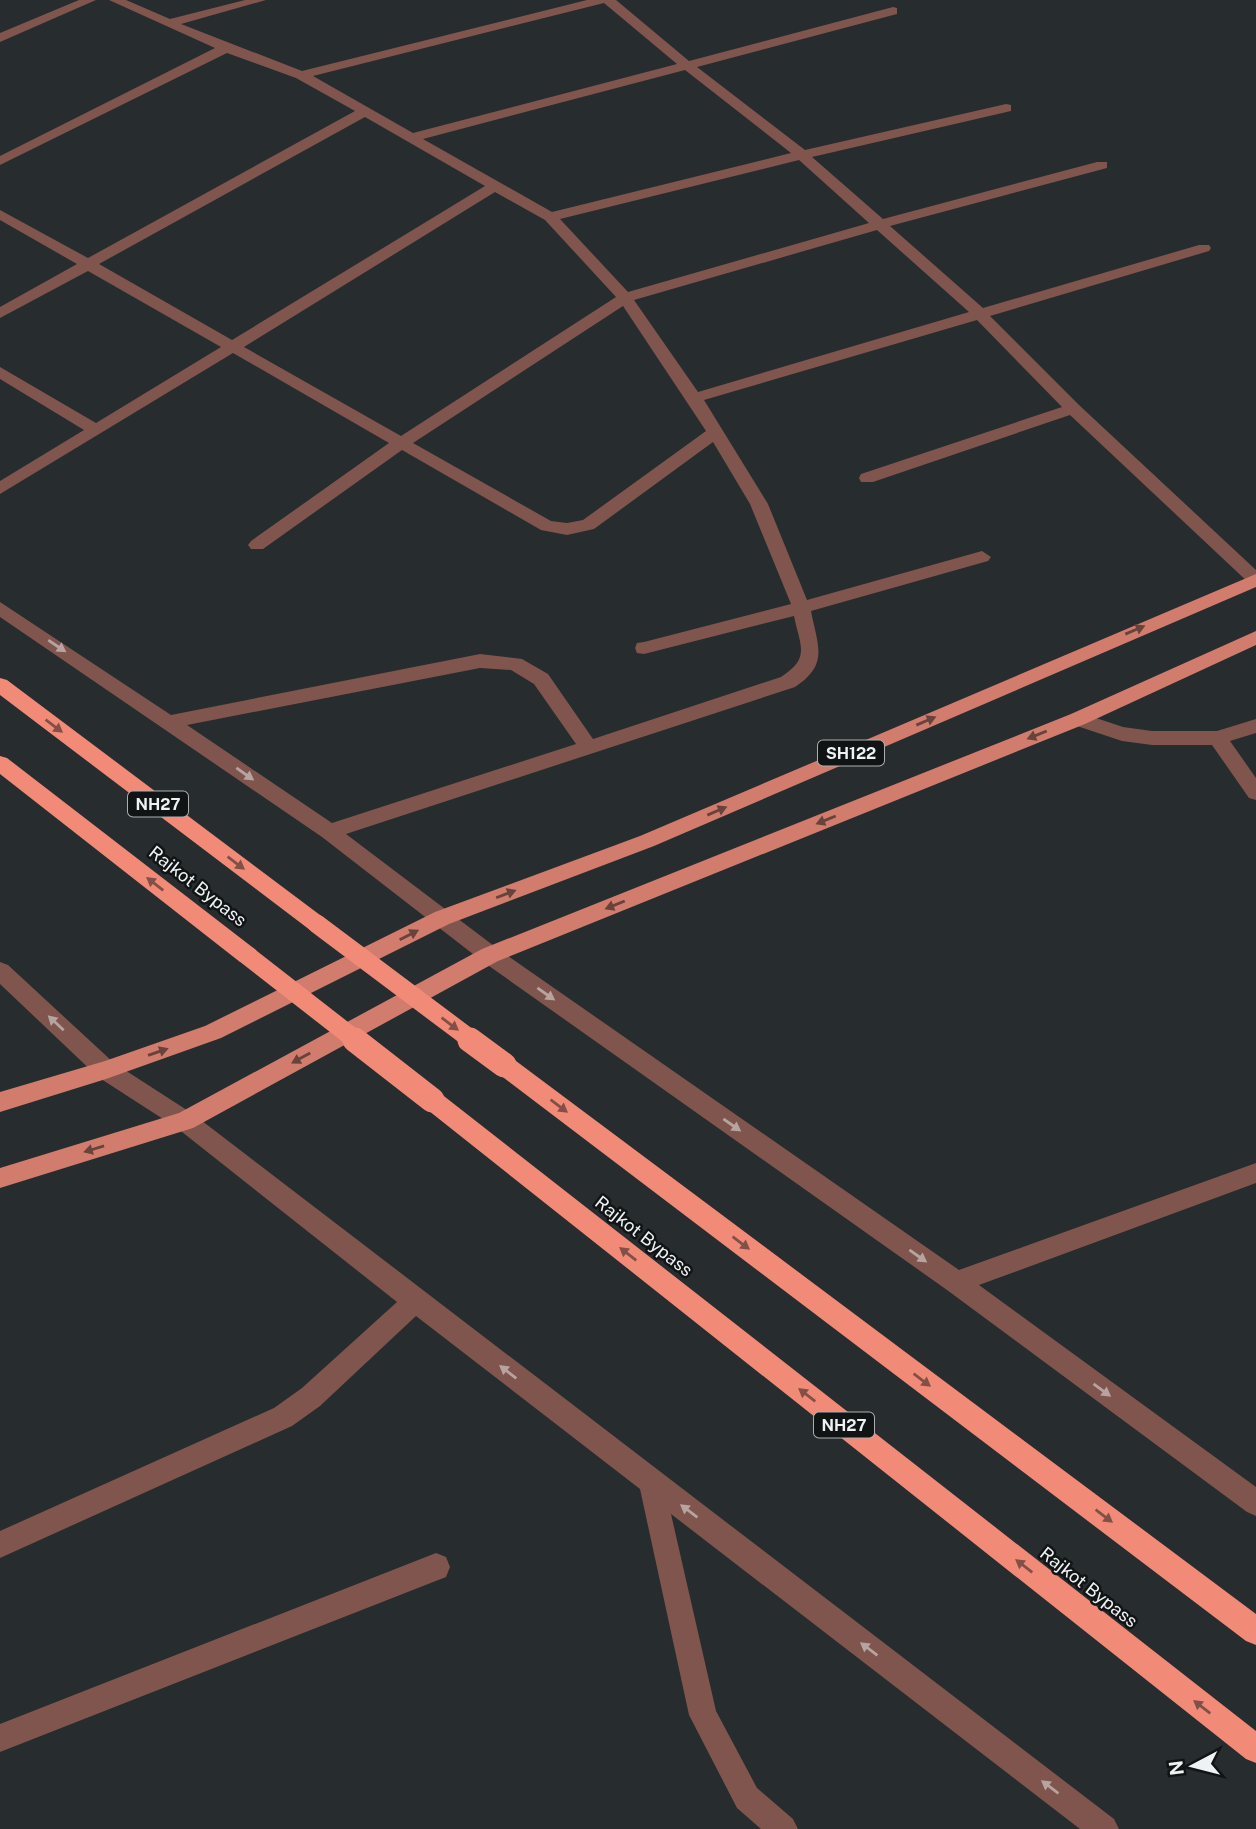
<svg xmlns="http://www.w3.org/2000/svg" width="1256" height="1829" font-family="'Public Sans',sans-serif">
<rect width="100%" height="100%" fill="#272c2f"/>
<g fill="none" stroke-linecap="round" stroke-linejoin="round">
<path fill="#7f554d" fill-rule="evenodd" d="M79,0H96L0,42V33Z
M109,0H126L170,19L245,0H266L181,24L302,71L587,0H616L689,61L893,7L897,8V14L697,67L805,150L1006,104L1011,105V111L812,157L883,219L1097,162H1107V168L890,226L983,308L1199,245H1209L1211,248L1209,251L990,316L1079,405L1256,570V586L1250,584L1070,415L873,482H861L859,478L861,474L1062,407L977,320L704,400L768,504L807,600L982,551L991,557L988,561L811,611C818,647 829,664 795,687L346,834L498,949L959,1270L1256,1163V1183L979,1285L1256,1487V1516L1247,1512L947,1290L482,961L322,837L0,617V602L171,715L480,654L522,659L548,674L593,739L781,677C811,658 800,646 794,616L644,654L637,653L635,648L637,643L644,642L791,604L750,504L713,442L594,529L567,535L541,530L402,450L263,549H251L248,545L251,541L389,443L233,353L0,494V481L84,430L0,379V367L96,423L221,347L88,271L0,318V307L77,264L0,220V210L88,258L355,111L296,78L227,53L0,165V156L215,48ZM604,3L677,64L413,133L313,76ZM685,70L791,153L552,212L423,139ZM365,117L485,186L232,340L99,264ZM799,160L869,223L628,292L560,219ZM495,192L545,220L616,297L401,436L244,347ZM877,230L969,312L698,392L634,300ZM623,306L706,431L583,520L567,523L551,521L413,443ZM480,668L511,670L534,684L576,744L332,823L187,725Z
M1078,712L1123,727L1152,731H1217L1256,719V733L1230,741L1256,778V800L1249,798L1212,745H1152L1122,741L1071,724L1068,719L1071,714Z
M0,962L8,965L114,1063L193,1114L1114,1819L1119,1829H1080L671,1514L716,1711L757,1788L793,1819L798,1829H761L737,1808L689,1715L640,1489L416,1316L320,1406L292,1426L0,1558V1531L274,1408L302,1388L397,1302L177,1128L98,1077L0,984Z
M436,1553L446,1557L450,1567L446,1577L0,1752V1724Z"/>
<path fill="#d17c6c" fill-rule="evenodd" d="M1256,574V587L654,846L449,924L221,1038L106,1079L0,1112V1092L105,1061L205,1026L435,912L640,836Z
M1256,631V645L1085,724L498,961L193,1128L0,1188V1168L179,1113L482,949L1071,714Z"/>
<path fill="#f18b78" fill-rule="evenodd" d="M0,678L7,680L324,918L328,924L324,930L317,932L310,930L0,695Z
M0,756L7,758L256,950L259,956L256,962L248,965L240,962L0,774Z
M504,1056L512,1058L1256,1614V1645L1246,1641L496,1072L493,1065L496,1058Z
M432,1090L440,1093L1256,1731V1763L1246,1759L424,1107L421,1100L424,1093Z"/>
<path stroke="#f18b78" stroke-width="19" d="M317,924L473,1041
M248,956L357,1041"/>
<path stroke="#f18b78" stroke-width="25" d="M355,1040L432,1100
M470,1040L504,1065"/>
</g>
<defs><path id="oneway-solid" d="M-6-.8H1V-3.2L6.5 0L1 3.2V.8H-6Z" transform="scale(1.75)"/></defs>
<g fill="#67433c">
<use href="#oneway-solid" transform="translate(1135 630) rotate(-23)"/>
<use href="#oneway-solid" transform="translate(926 721) rotate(-23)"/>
<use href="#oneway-solid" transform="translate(1037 735) rotate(158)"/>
<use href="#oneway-solid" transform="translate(717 811) rotate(-23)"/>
<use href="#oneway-solid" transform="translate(826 820) rotate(158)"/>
<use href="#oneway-solid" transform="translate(506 894) rotate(-21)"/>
<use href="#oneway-solid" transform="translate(615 905) rotate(158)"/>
<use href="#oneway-solid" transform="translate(409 935) rotate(-27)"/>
<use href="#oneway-solid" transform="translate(158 1052) rotate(-19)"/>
<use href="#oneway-solid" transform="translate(301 1058) rotate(151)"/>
<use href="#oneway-solid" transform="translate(94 1149) rotate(163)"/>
</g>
<g fill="#b7a4a0">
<use href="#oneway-solid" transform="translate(57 646) rotate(34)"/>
<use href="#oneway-solid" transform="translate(245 774) rotate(35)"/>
<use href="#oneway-solid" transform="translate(546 994) rotate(35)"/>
<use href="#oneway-solid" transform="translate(56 1023) rotate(-137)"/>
<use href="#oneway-solid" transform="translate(732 1125) rotate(35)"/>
<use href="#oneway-solid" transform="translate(918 1256) rotate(35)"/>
<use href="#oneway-solid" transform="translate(508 1372) rotate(-142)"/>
<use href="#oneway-solid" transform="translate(1102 1390) rotate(36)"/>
<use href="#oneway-solid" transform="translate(689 1511) rotate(-143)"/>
<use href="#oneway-solid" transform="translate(869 1649) rotate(-143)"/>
<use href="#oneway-solid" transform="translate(1050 1787) rotate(-143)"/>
</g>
<g fill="#815046">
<use href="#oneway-solid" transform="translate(54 726) rotate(37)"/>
<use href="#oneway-solid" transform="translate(236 863) rotate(37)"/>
<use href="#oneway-solid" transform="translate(155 884) rotate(-142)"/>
<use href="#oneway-solid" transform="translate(450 1024) rotate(37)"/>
<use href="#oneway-solid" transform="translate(559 1106) rotate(37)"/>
<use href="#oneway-solid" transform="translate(741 1243) rotate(37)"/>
<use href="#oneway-solid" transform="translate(628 1254) rotate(-142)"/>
<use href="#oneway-solid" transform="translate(922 1380) rotate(37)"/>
<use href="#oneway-solid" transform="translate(807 1395) rotate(-142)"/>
<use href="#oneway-solid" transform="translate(1104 1516) rotate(37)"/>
<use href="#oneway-solid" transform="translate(1024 1566) rotate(-142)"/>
<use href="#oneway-solid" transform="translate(1202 1707) rotate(-142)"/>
</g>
<g text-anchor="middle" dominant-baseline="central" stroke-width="5" stroke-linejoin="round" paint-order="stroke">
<g fill="#111415" stroke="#acafb1" stroke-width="2">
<rect x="818" y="740.5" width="66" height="25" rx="5"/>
<rect x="128" y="791.5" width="60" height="25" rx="5"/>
<rect x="814" y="1412.5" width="60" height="25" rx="5"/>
</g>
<g font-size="16" font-weight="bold" fill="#eff2f4">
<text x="851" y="753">SH122</text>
<text x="158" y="804">NH27</text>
<text x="844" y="1425">NH27</text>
</g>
<g font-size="18" fill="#eff2f4" stroke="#111415">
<text transform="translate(198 886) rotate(38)">Rajkot Bypass</text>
<text transform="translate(644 1236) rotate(38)">Rajkot Bypass</text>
<text transform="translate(1089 1587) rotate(38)">Rajkot Bypass</text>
</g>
</g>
<g transform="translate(1193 1766) rotate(263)" stroke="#111415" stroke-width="5" paint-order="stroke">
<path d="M0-5L12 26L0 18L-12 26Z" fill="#eff2f4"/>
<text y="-10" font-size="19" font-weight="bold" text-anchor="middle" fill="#eff2f4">N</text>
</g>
</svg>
